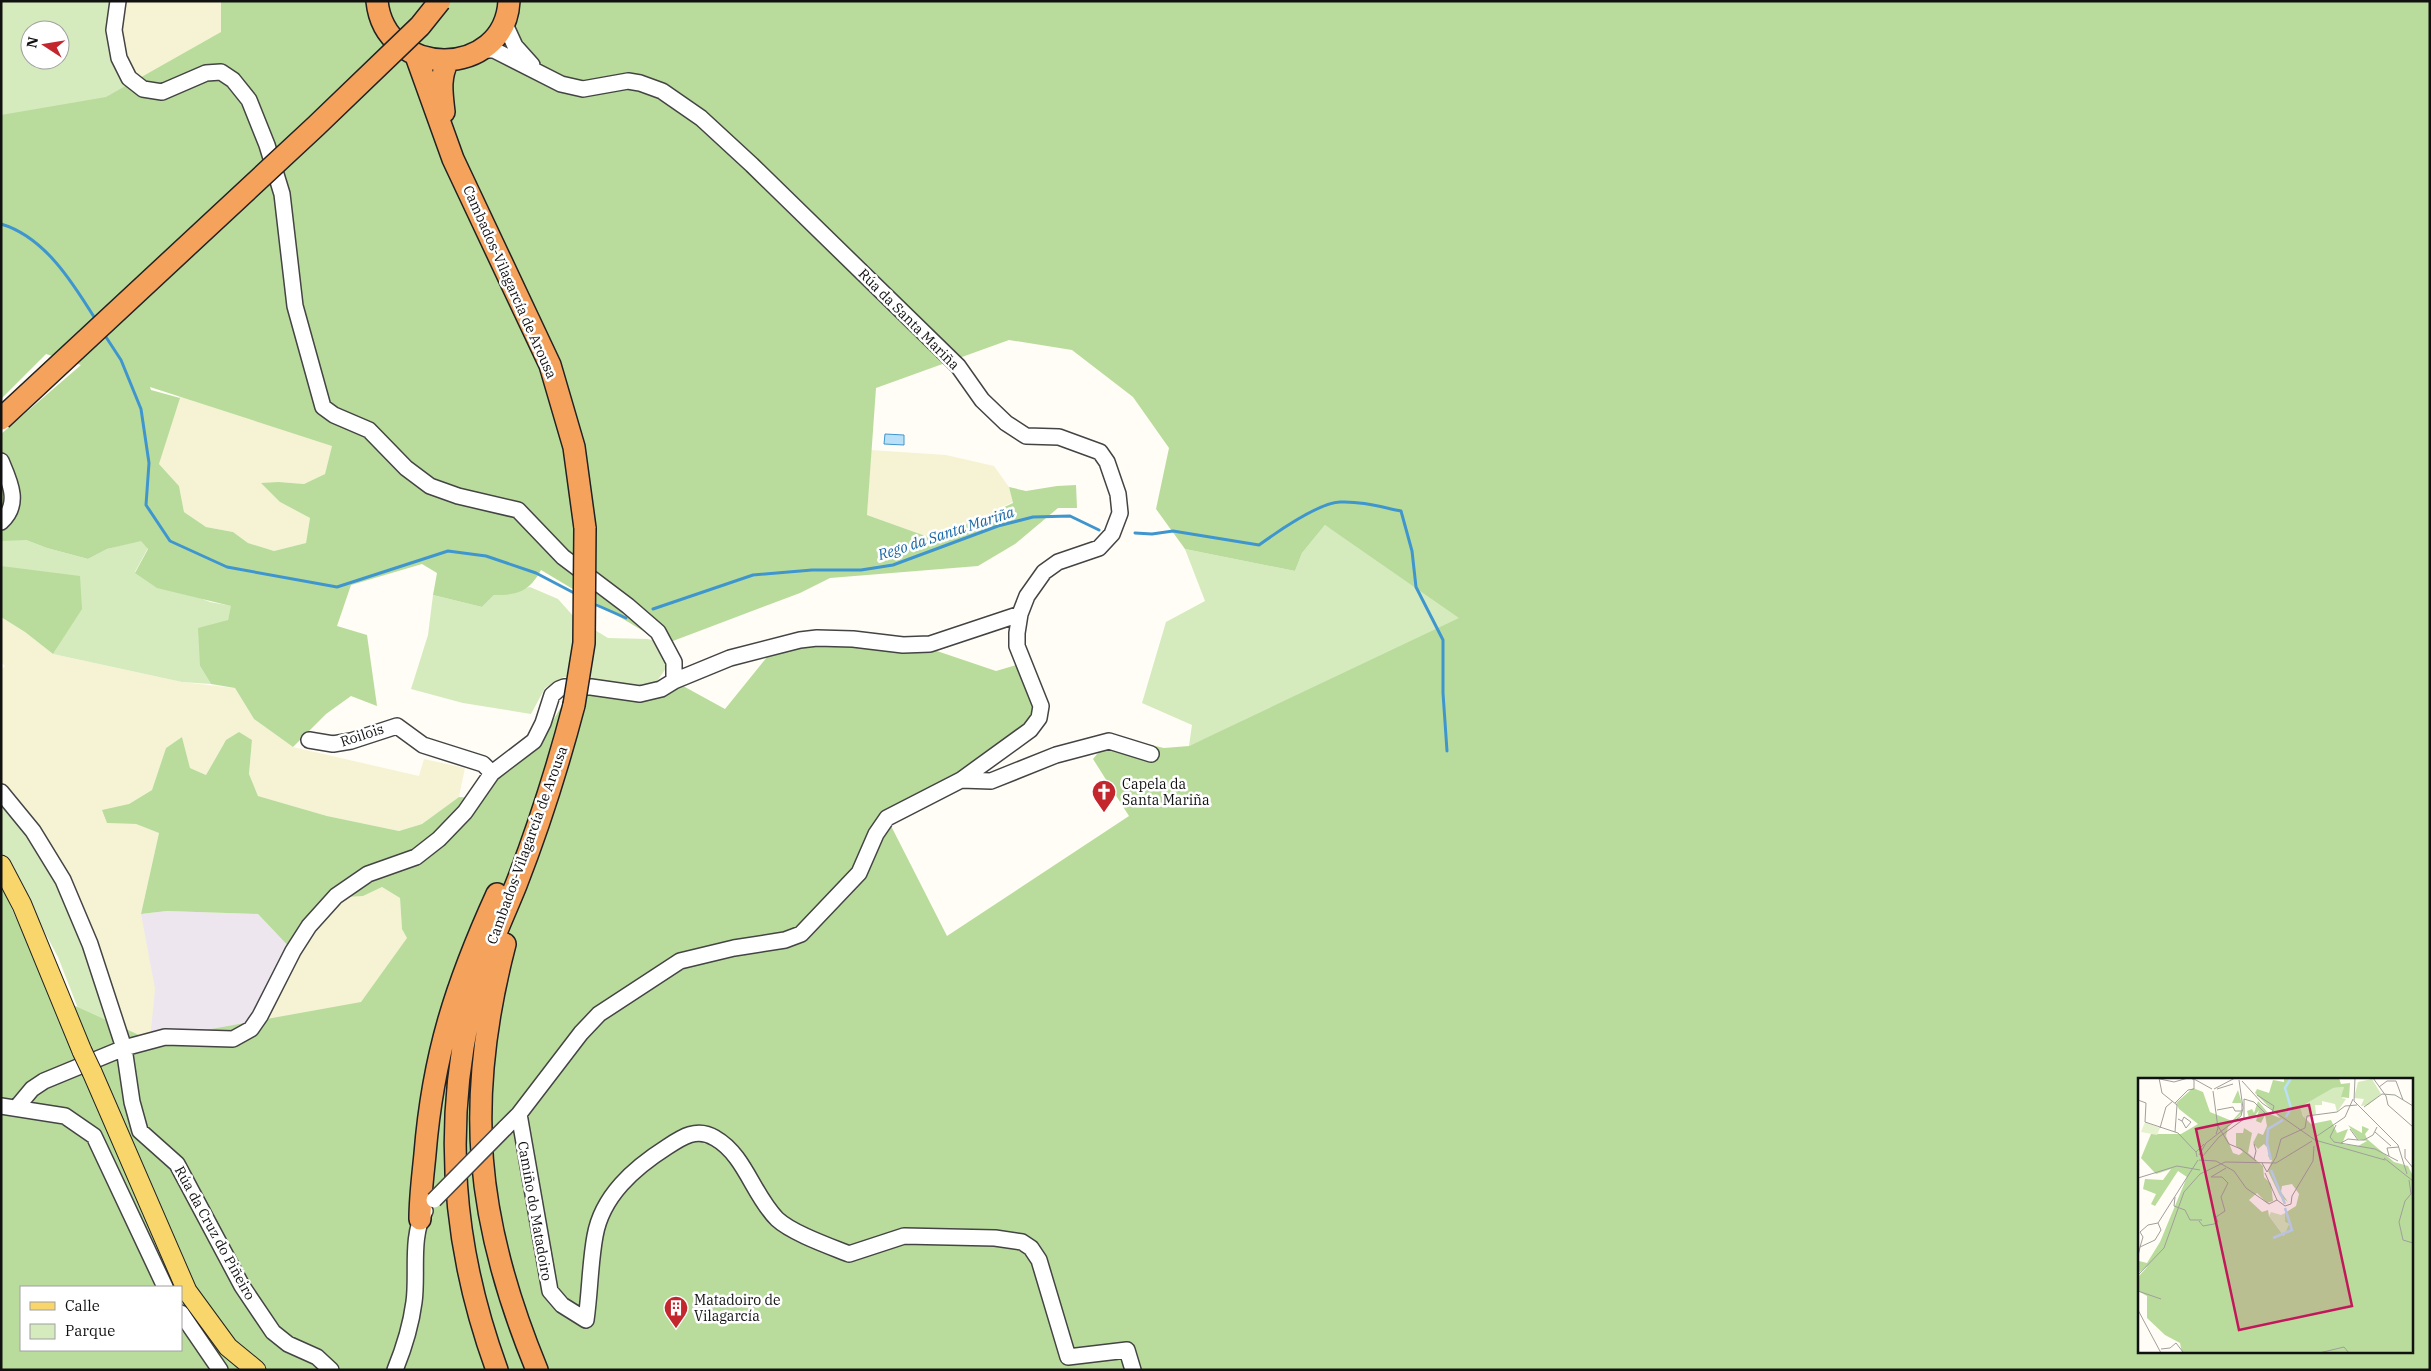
<svg xmlns="http://www.w3.org/2000/svg" width="2431" height="1371" font-family="'IBM Plex Serif',serif">
<rect width="100%" height="100%" fill="#fffdf5"/>
<path fill="#eee6ef" d="M167,911L258,914L293,951L251,1029L150,1040L141,914Z"/>
<path fill="#f6f3d4" d="M118,1H233V24L162,92L129,78L116,11Z
M231,222L337,428L325,474L304,484L279,482L280,502L310,518L306,543L274,551L248,543L233,532L206,527L184,512L179,486L159,464Z
M871,450L946,455L994,466L1009,487L1013,502L934,539L867,515Z
M1,617L25,632L53,654L182,682L235,688L254,719L293,747L419,776L424,759L465,768L459,797L422,824L399,831L327,816L258,796L249,774L252,740L224,743L206,775L190,768L182,737L166,748L152,790L129,804L107,823L136,824L159,833L141,914L155,989L150,1040L124,1048L1,793V670L5,666L1,662Z
M382,887L400,898L402,929L417,936L382,1033H259L256,1007L293,951L336,896H362Z"/>
<path fill="#d5ebbd" fill-rule="evenodd" d="M1,1H118L119,58L143,89L1,123ZM30,30H60V60H30Z
M1325,525L1454,601L1463,623L1189,746L1192,725L1142,703L1166,622L1205,601L1185,549L1295,571L1302,553Z
M1,538L26,540L47,548L88,559L107,549L141,540L148,548L135,572L210,602L232,606L228,620L200,666L211,684L182,682L53,654L81,609L1,566Z
M530,587L558,599L575,618L608,638L648,639L665,644L669,664L655,684L640,688L564,677L545,688L531,714L463,703L411,689L428,635L433,595L482,607L494,595Z
M1,793L38,839L113,1010L95,1052L58,957L15,877L1,858Z"/>
<path fill="#b9dc9c" fill-rule="evenodd" d="M221,1H2430V1370H1V885L51,995L150,1040L361,1002L407,938L402,929L400,898L382,887L363,896L345,897L293,951L258,914L167,911L141,914L159,833L136,824L107,823L102,810L129,804L152,790L166,748L182,737L190,768L206,775L226,740L239,732L252,740L249,774L258,796L327,816L399,831L422,824L459,797L475,798L503,768L535,751L564,702L591,687L640,694L674,681L725,709L776,646L817,638L934,650L996,671L1023,663L1041,706L1030,730L887,818L947,936L1129,816L1093,759L1112,736L1164,748L1189,746L1459,618L1325,525L1302,553L1295,571L1185,549L1156,509L1169,448L1133,397L1072,350L1009,340L876,388L867,515L934,539L1013,503L1009,487L1026,491L1057,486L1076,485L1077,508H1058L1015,544L978,566L830,578L800,593L665,644L541,570C529,592 518,595 494,595L482,607L433,595L437,573L422,564L351,585L337,626L367,635L377,706L351,696L326,714L293,747L254,719L235,688L211,684L200,666L198,628L228,620L231,606L157,588L135,573L148,549L141,541L107,549L88,559L47,548L26,540L1,541V434L81,365L46,354L1,399V115L106,97L221,32ZM150,387L332,446L325,474L304,484L279,482L261,483L280,502L310,518L306,543L274,551L248,543L233,532L206,527L184,512L179,486L159,464L180,398L151,390ZM2140,1080H2412V1352H2140ZM21,1287H181V1350H21Z
M1,566L80,576L82,609L53,654L25,632L1,617Z"/>
<path fill="#b9e0f7" stroke="#3f96cf" d="M885,434L904,435V445L884,444Z"/>
<g fill="none" stroke-linecap="round" stroke-linejoin="round">
<path stroke="#3f96cf" stroke-width="3" d="M1,224C45,237 73,283 96,320
M104,334L121,360L141,409L149,463L146,505L170,541L227,567L337,587L448,551L486,556L536,573L576,594
M1135,533L1152,534L1173,531L1259,545C1277,532 1318,503 1340,502C1361,501 1381,507 1401,511L1412,551L1416,587L1443,640V693L1447,751
M592,603L626,618
M653,609L753,575L812,570H861L893,565L998,526L1033,517L1070,516L1099,530"/>
<defs>
<path id="minor" d="M504,22L515,46L532,65
M479,50H494L561,84L583,89L628,81L640,83L662,91L701,118L752,165L958,366L982,400L1006,423L1026,436L1059,437L1100,452L1107,462L1118,494L1120,513L1112,534L1099,548L1058,562L1044,572L1027,596L1020,614
M1,461C10,482 21,504 1,522
M309,740L333,744L351,741L397,726L423,745L483,764L492,773
M961,780L991,781L1056,755L1109,741L1151,754
M1,792L33,831L63,880L90,944L124,1048L132,1102L140,1131L177,1164L242,1286L273,1332L288,1344L317,1357L331,1370
M1,1106L65,1116L94,1136L165,1287
M17,1107L32,1089L44,1081L124,1048L165,1037L233,1039L251,1029L260,1016L293,951L309,926L336,896L368,874L416,857L439,839L465,812L492,773L534,741L543,723L552,695L559,689L564,687H591L640,694L661,689L674,681V662L658,632L628,606L563,557L518,510L458,496L430,486L406,468L369,430L334,415L323,407L295,306L282,194L267,145L249,100L233,80L221,72L206,73L162,92L143,89L129,78L119,58L114,30L118,1
M519,1114L550,1291L562,1305L586,1320C590,1292 590,1263 595,1236C602,1196 634,1168 667,1147C682,1137 697,1127 715,1138C745,1155 753,1195 777,1219C792,1233 829,1246 849,1254L904,1236L995,1238L1022,1242L1031,1248L1039,1260L1068,1357L1127,1350L1133,1370
M505,1128L519,1114L581,1033L599,1014L680,961L734,948L785,940L801,934L859,873L876,834L887,818L961,780L1030,730L1039,718L1041,706L1017,646V633L1020,614L930,644L903,645L853,639L817,638L800,640L730,658L674,681
M181,1313L220,1370
M395,1370C404,1348 411,1325 414,1302C418,1274 410,1236 425,1211"/>
<path id="major" d="M1,865L22,905L82,1051
M92,1072L187,1291L228,1347L256,1370"/>
<path id="highway" d="M377,1C385,80 505,79 509,1
M416,56L453,159L550,365L574,447L585,528
M444,112C442,94 439,78 448,61
M505,944C464,1101 475,1220 537,1370
M420,1219C420,1197 423,1175 425,1154C433,1055 456,984 497,894
M497,1370C452,1247 442,1125 473,998C483,959 501,922 516,885C539,826 558,766 574,705"/>
</defs>
<use href="#minor" stroke="#444" stroke-width="18"/>
<use href="#major" stroke="#222" stroke-width="21"/>
<use href="#highway" stroke="#222" stroke-width="24"/>
<use href="#minor" stroke="#fff" stroke-width="15"/>
<use href="#major" stroke="#f9d66b" stroke-width="19"/>
<use href="#highway" stroke="#f5a25d" stroke-width="21"/>
<defs>
<path id="minor-bridge" d="M434,1200L505,1128"/>
<path id="major-bridge" d="M82,1051L92,1072"/>
<path id="highway-bridge" d="M1,419L316,126L420,26L440,1
M574,705L584,643L585,528"/>
</defs>
<use href="#minor-bridge" stroke="#444" stroke-width="18" stroke-linecap="butt"/>
<use href="#major-bridge" stroke="#222" stroke-width="21" stroke-linecap="butt"/>
<use href="#highway-bridge" stroke="#222" stroke-width="24" stroke-linecap="butt"/>
<use href="#minor-bridge" stroke="#fff" stroke-width="15"/>
<use href="#major-bridge" stroke="#f9d66b" stroke-width="19"/>
<use href="#highway-bridge" stroke="#f5a25d" stroke-width="21"/>
</g>
<defs>
<symbol id="church-pin" viewBox="-11 -11 22 30"><path d="M0 17L-7.5 6A9.5 9.5 0 1 1 7.5 6Z" fill="#c4262e" stroke="#fff"/><path d="M-1.2-6h2.4v3.5h3.3v2.4h-3.3V6h-2.4V-.1h-3.3v-2.4h3.3Z" fill="#fff"/></symbol>
<symbol id="building-pin" viewBox="-11 -11 22 30"><path d="M0 17L-7.5 6A9.5 9.5 0 1 1 7.5 6Z" fill="#c4262e" stroke="#fff"/><path d="M-4-6H4V6H1V3H-1V6H-4ZM-2.5-4.3h1.7v1.8h-1.7ZM.8-4.3h1.7v1.8H.8ZM-2.5-1h1.7V.8h-1.7ZM.8-1h1.7V.8H.8Z" fill="#fff"/></symbol>
</defs>
<g fill-rule="evenodd">
<use href="#church-pin" x="1090" y="778" width="28" height="38"/>
<use href="#building-pin" x="662" y="1294" width="28" height="38"/>
</g>
<g text-anchor="middle" dominant-baseline="central" stroke-width="5" stroke-linejoin="round" paint-order="stroke">
<g font-size="14" fill="#111" stroke="#fff">
<text transform="translate(510 282) rotate(66)">Cambados-Vilagarcía de Arousa</text>
<text transform="translate(909 319) rotate(45)">Rúa da Santa Mariña</text>
<text transform="translate(362 735) rotate(-18)">Roilois</text>
<text transform="translate(527 845) rotate(-70)">Cambados-Vilagarcía de Arousa</text>
<text transform="translate(535 1211) rotate(80)">Camiño do Matadoiro</text>
<text transform="translate(215 1233) rotate(61)">Rúa da Cruz do Piñeiro</text>
</g>
<g font-size="14" fill="#111" stroke="#fff" text-anchor="start">
<text x="1122" y="784">Capela da<tspan x="1122" dy="16">Santa Mariña</tspan></text>
<text x="694" y="1300">Matadoiro de<tspan x="694" dy="16">Vilagarcía</tspan></text>
</g>
<g font-size="15" font-style="italic" fill="#1768a6" stroke="#fff">
<text transform="translate(946 533) rotate(-18)">Rego da Santa Mariña</text>
</g>
</g>
<g transform="translate(2138 1078)">
<rect width="275" height="275" fill="#fffdf5"/>
<path d="M234,1L243,16L230,27L223,28L226,21L216,20L220,4ZM206,9L204,20L208,21L199,34L197,26L184,23V27H177L178,36L167,41L161,29L194,10ZM133,134L143,137L147,135V144L151,146L147,159L131,138Z" fill="#d5ebbd"/>
<path d="M146,0H201L203,6L212,5L211,20L203,19L206,9L195,10L162,29L165,38L173,46L193,42L199,55L210,51L204,66L220,68L229,63L220,61L210,47L224,55V48L231,51L227,56L229,61L256,84L270,88L275,98V275H44L42,265L27,257L9,240V218L0,213V199L10,188L0,195V179L1,183L9,185L22,164L49,99L40,93L17,128L13,126L18,116L5,111L7,101L25,102L33,91L18,96L3,80L13,56H43L60,46L41,31L38,25L55,10L65,14L72,34L94,43L103,33V25H94L100,12L104,26V35L90,49L88,58L95,75L101,77L105,74L98,68V55H105L106,50L114,55L110,75L125,88L126,99L133,106L135,123L129,125L119,115L111,122L124,134L130,132L131,138L146,158L151,146L147,144V135L158,128L161,116L154,106L144,108L143,114L150,124L142,118L130,93L134,82L130,78L132,72L126,66L120,71L115,65L120,55L125,57L129,48L127,37L123,45L118,43L121,32L116,39L111,40L109,33L114,31L116,35L120,23L130,35L142,40L117,15L119,11L131,15L135,2L146,4Z" fill="#b9dc9c"/>
<path d="M7,44L22,50L19,57L3,54Z" fill="#e6f2cf"/>
<path fill="none" stroke="#b9e0f7" stroke-width="2.5" d="M148,39L153,30L147,10L153,0M133,82L129,65L130,51L145,42M133,92L147,126M135,160L154,152L147,130"/>
<path fill="none" stroke="#a09f9a" stroke-width="1" d="M21,0L24,15L39,27L37,54M217,0L216,23L260,67L269,96M235,0L248,18L250,27L275,49M22,1L36,4L50,0M56,1L74,11M104,3L124,25L177,62L247,82M241,9L249,3H258L265,22M76,11L97,0M79,11L95,6M75,13L80,50L78,56M0,22L8,25L7,44L40,55L58,74M37,25L50,12L56,11V2L53,0M226,29L244,16L257,17L275,28M79,32L95,29L97,33H104M40,41L44,43L46,39L53,44L48,50L44,43M198,47L192,59L196,64L237,71L260,83M80,48L91,66L103,71L118,83M22,50L28,29L35,23M212,51L220,62H226L235,57L239,49M237,54L253,68M179,58L207,39L215,21M203,65L210,61L220,62M116,66L118,73L116,81M267,71V80L275,90M61,77L68,65L103,38L105,30L101,2M251,78L249,70L261,69M59,79L58,74L66,66M64,79L81,59L106,41V21L116,24L129,37L134,35L136,28L119,17M246,80L275,103M61,82L78,83L96,93L108,110L131,126L139,122L127,95M124,85L129,94L138,79L143,61L167,50L169,38L199,34L207,28L219,27M73,99L88,90M0,100L39,88L62,92M271,102L273,116L267,123L261,144L265,162L275,165M37,119L36,128L47,132L52,142H64M139,122L147,128L153,126L154,118L175,83L176,68M61,143L65,148L76,146L80,144L78,139L87,133L83,119L90,105L84,99H73M2,154L10,147L20,145L60,82M2,154L5,159L2,169M0,178L2,169L17,162L23,152L20,145M0,197L26,170L46,114L62,96L87,84L138,85L174,63M0,213L23,221M0,232L23,275M23,271L32,270L38,265L45,274M181,275L206,269L211,275"/>
<path fill="#c2185b" fill-opacity="0.15" stroke="#c2185b" stroke-width="2.5" d="M171,27L214,228L101,252L58,51Z"/>
<rect width="275" height="275" fill="none" stroke="#111" stroke-width="2.5"/>
</g>
<rect width="2431" height="1371" fill="none" stroke="#111111" stroke-width="5"/>
<rect x="20" y="1286" width="162" height="65" fill="#ffffff" stroke="#a0a0a0"/>
<rect x="30" y="1302" width="25" height="8" fill="#f9d66b" stroke="#a0a0a0"/>
<text x="65" y="1311" font-size="15" fill="#111111">Calle</text>
<rect x="30" y="1324" width="25" height="15" fill="#d5ebbd" stroke="#a0a0a0"/>
<text x="65" y="1336" font-size="15" fill="#111111">Parque</text>
<g transform="translate(45 45) rotate(282)"><circle r="24" fill="#ffffff" stroke="#a0a0a0"/>
<path d="M0-4L9 19L0 12L-9 19Z" fill="#c4262e"/>
<text y="-8" font-size="14" font-weight="bold" text-anchor="middle" fill="#111111">N</text>
</g>
</svg>
